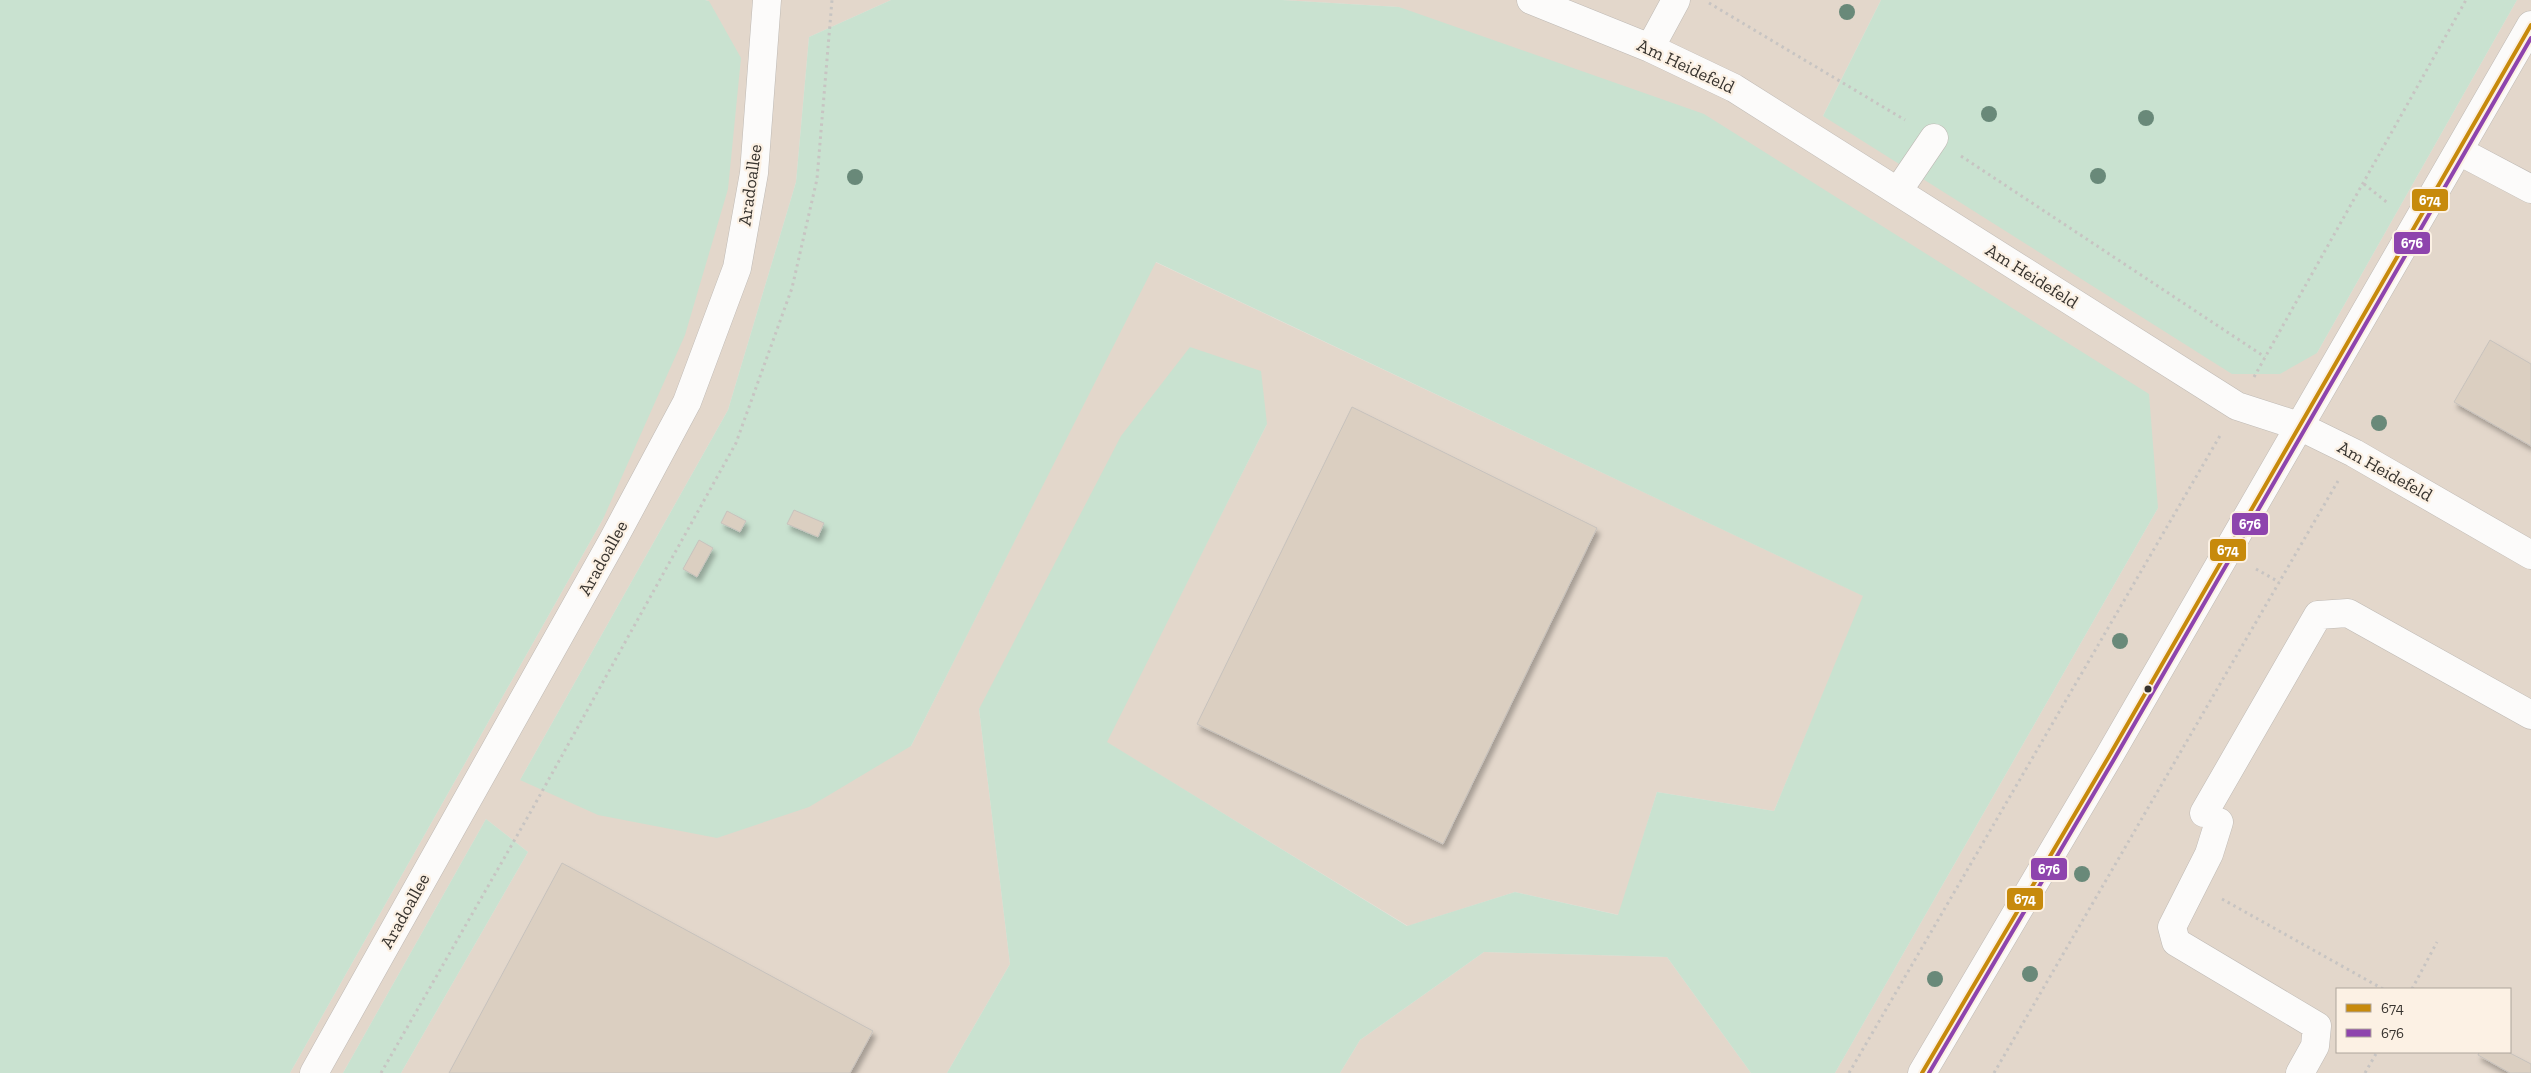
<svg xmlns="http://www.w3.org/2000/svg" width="2531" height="1073" font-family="'Zilla Slab',serif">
<defs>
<filter id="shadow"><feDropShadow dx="3" dy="5.5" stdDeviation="2.5" flood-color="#0004"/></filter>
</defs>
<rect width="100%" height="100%" fill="#e9e3dd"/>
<path fill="#e3d7cb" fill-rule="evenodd" d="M705,0H891L809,37L796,182L728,410L520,780L911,746L1155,262L1864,596L1774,811L1657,792L1619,915L1515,892L1408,926L1106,742L1267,424L979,709L1010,964L947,1073H401L528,852L486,819L343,1073H290L603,519L709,1Z
M1282,0H1881L1823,116L2317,353L2517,0H2531V1073H1835L2158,508L1399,7ZM2337,989H2510V1052H2337Z
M1484,952L1667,957L1751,1073H1340L1360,1040Z"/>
<path fill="#c9e2d0" d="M0,0H705L709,1L741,58L728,189L685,335L603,519L290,1073H0Z
M891,0H1282L1399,7L1704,114L2149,394L2158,508L1835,1073H1751L1667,957L1484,952L1360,1040L1340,1073H947L1010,964L979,709L1121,436L1190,347L1261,371L1267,424L1107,742L1407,926L1515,892L1618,915L1657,792L1774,811L1863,596L1156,262L911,746L809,807L717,838L598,815L520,780L728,410L796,182L809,37Z
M1881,0H2517L2317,353L2280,374H2232L1823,116Z
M486,819L528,852L401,1073H343Z"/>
<path fill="#dbcfc1" stroke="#c7c2bd" filter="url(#shadow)" d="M2490,340L2531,364V446L2454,402Z
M1352,407L1597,528L1443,844L1197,724Z
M794,510L824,523L818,537L787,524Z
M727,511L746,521L740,532L721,523Z
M699,540L713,548L697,577L683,569Z
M562,863L873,1031L850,1073H449Z
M2479,1052H2508L2531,1064V1073H2510L2478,1055Z"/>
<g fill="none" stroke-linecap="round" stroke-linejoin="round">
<defs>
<path id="minor" d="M1531,0L1650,48L1734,88L2237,406L2299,426L2354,453L2531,555
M1650,48L1676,0
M2459,151L2531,189
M1898,191L1934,138
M2204,813L2318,615L2348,613L2531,715
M2219,822L2209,854L2172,927L2176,942L2317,1026L2315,1046L2300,1073
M314,1073L613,540L687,402L737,268L754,173L767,0
M1922,1073L2108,758L2531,25"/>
</defs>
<use href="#minor" stroke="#beb9b4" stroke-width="29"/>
<path stroke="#c7c4c2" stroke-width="3" stroke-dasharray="2.5 4" stroke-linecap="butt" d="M1709,3L1905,120
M1961,156L2265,357
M2364,184L2389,204
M2254,377L2466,0
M2256,569L2279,582
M2222,899L2383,989
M2412,989L2437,942
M381,1073L530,813L736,443L792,288L817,179L832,0
M1849,1073L2221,434
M1994,1073L2338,481
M2365,1073L2377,1052"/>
<use href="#minor" stroke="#fcfbfa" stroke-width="28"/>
<defs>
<path id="bus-1" d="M1922,1073L2108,758L2531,25"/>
<path id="bus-2" d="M1929,1073L2113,761L2531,38"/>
</defs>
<use href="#bus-1" stroke="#fcf1e4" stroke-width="8"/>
<use href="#bus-2" stroke="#fcf1e4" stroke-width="8"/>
<use href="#bus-1" stroke="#c78a0c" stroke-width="4"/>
<use href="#bus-2" stroke="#8e44ad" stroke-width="4"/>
</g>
<g fill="#698979">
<circle cx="1847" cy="12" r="8"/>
<circle cx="1989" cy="114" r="8"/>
<circle cx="2146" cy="118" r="8"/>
<circle cx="2098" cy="176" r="8"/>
<circle cx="855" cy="177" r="8"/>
<circle cx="2379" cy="423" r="8"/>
<circle cx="2120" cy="641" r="8"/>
<circle cx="2082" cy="874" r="8"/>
<circle cx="2030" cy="974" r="8"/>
<circle cx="1935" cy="979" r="8"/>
</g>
<circle fill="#38342f" stroke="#fcf1e4" stroke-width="2" cx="2148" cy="689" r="4.5"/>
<g text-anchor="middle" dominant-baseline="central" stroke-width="4.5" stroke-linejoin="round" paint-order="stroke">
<g font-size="18" fill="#38342f" stroke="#fcf1e4">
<text transform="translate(1686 66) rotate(25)">Am Heidefeld</text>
<text transform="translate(750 185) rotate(-82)">Aradoallee</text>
<text transform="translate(2032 276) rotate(32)">Am Heidefeld</text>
<text transform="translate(2385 471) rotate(29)">Am Heidefeld</text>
<text transform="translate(603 558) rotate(-61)">Aradoallee</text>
<text transform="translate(405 911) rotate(-61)">Aradoallee</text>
</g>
</g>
<g stroke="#fcf1e4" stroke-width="2">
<rect x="2411" y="188" width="38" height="24" rx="5" fill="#c78a0c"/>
<rect x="2393" y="231" width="38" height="24" rx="5" fill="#8e44ad"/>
<rect x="2231" y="512" width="38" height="24" rx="5" fill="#8e44ad"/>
<rect x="2209" y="538" width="38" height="24" rx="5" fill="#c78a0c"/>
<rect x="2030" y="857" width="38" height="24" rx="5" fill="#8e44ad"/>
<rect x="2006" y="887" width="38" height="24" rx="5" fill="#c78a0c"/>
</g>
<g font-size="14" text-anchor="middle" font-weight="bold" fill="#fff">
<text x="2430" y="205">674</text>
<text x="2412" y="248">676</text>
<text x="2250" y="529">676</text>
<text x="2228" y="555">674</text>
<text x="2049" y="874">676</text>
<text x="2025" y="904">674</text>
</g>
<rect x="2336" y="988" width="175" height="65" fill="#fcf1e4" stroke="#aea59c"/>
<rect x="2346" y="1004" width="25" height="8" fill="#c78a0c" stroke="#aea59c"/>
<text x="2381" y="1013" font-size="15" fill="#38342f">674</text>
<rect x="2346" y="1029" width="25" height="8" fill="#8e44ad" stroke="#aea59c"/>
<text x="2381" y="1038" font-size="15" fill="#38342f">676</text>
</svg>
